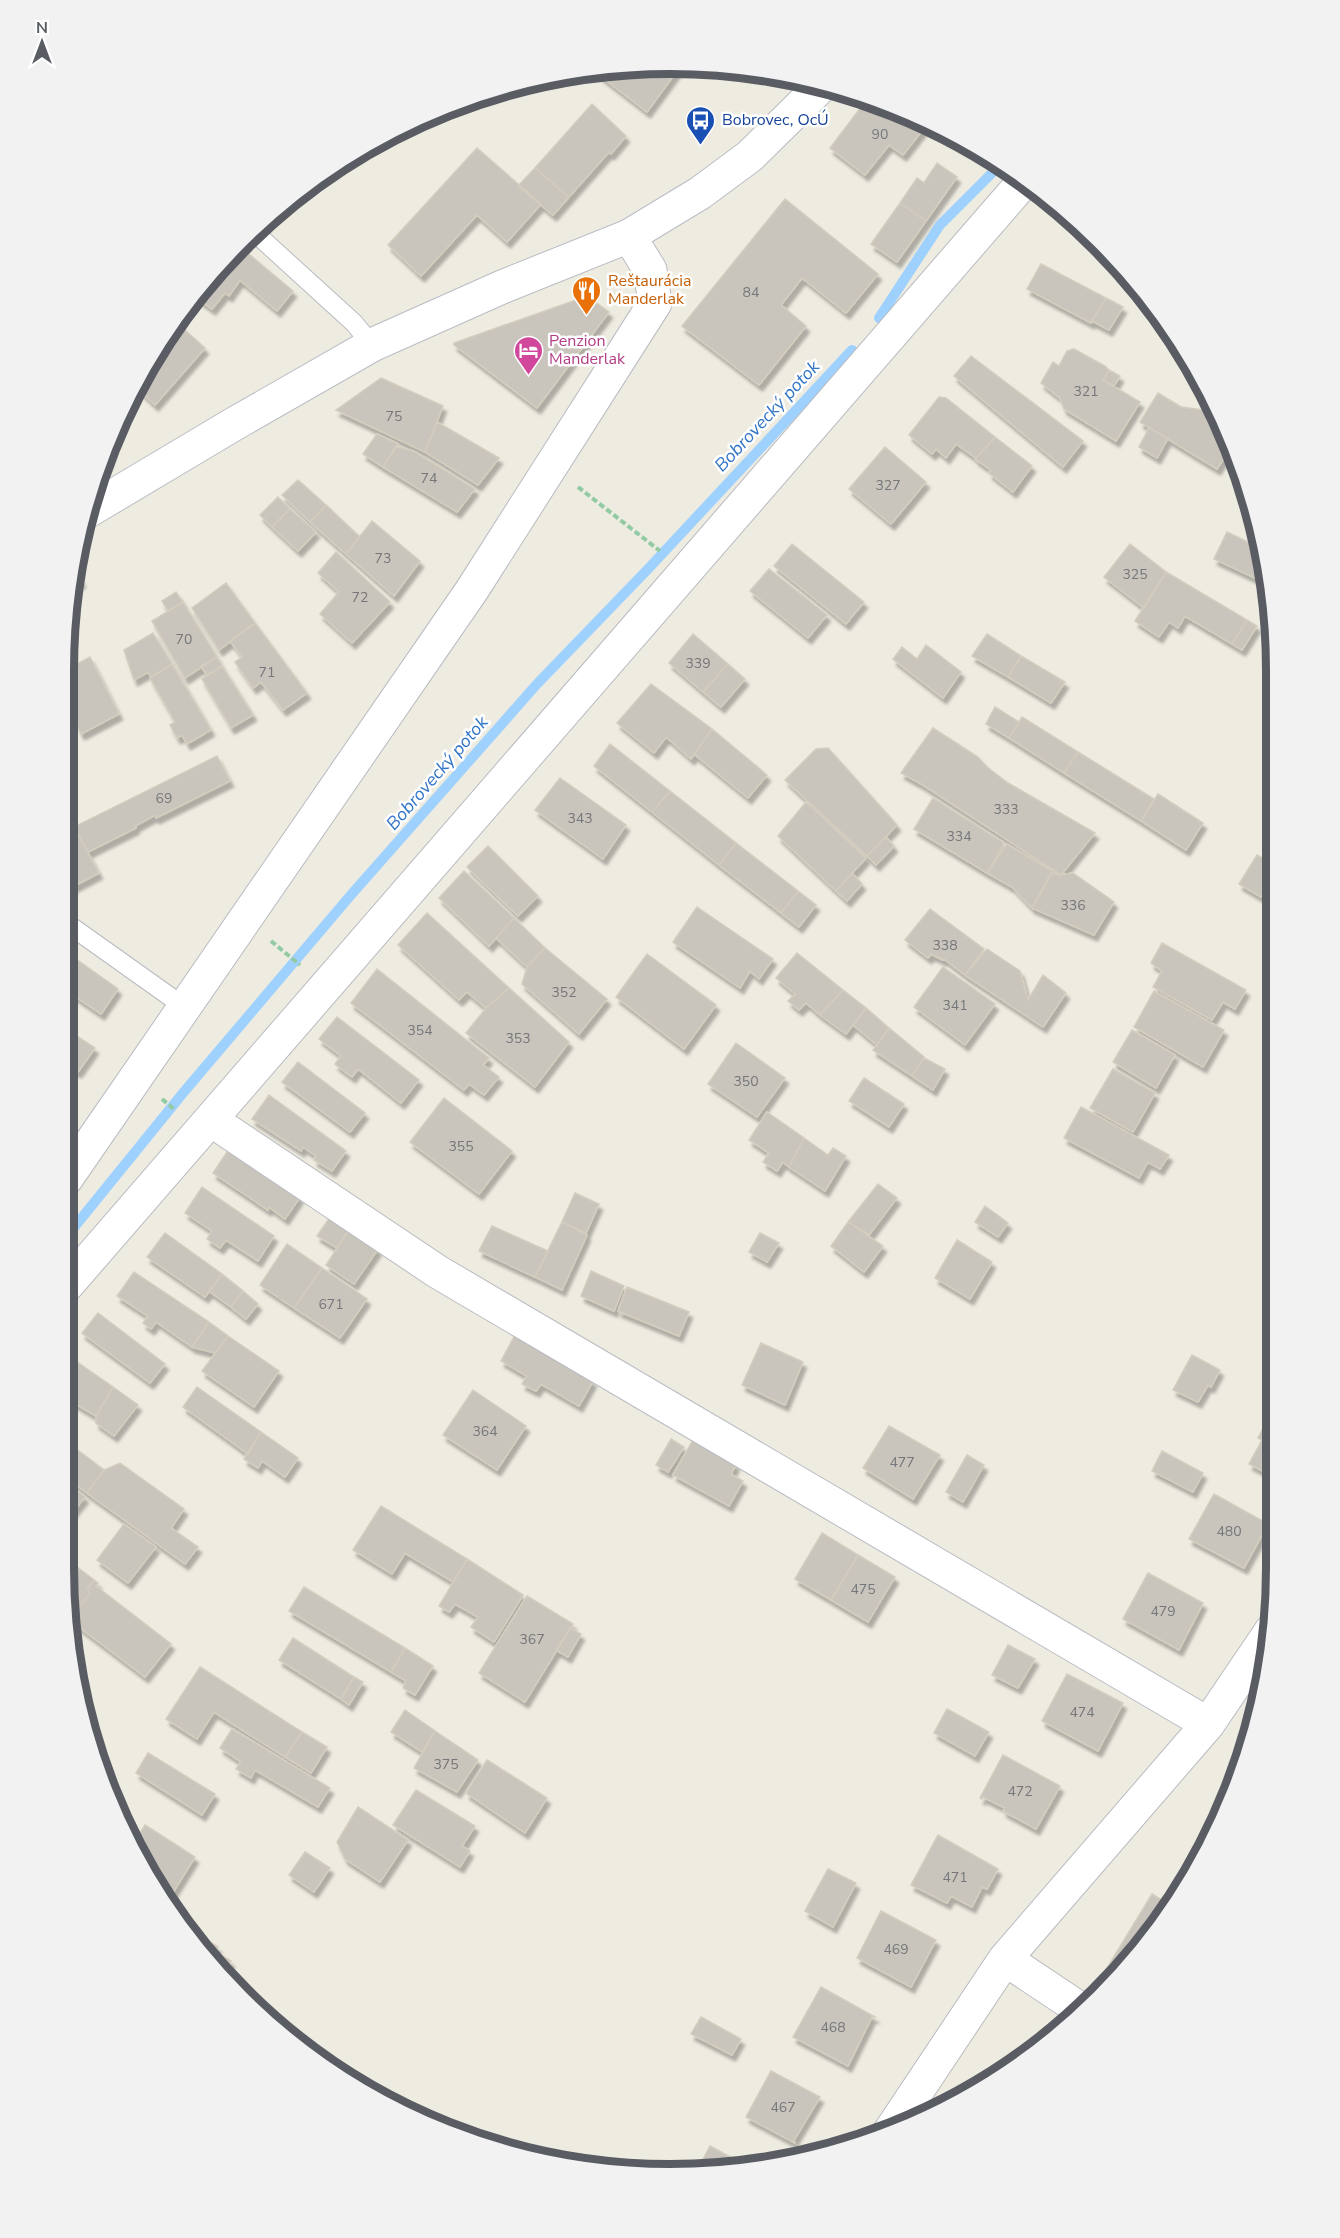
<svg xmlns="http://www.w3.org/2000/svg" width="1340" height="2238" font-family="'Nunito Sans',sans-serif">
<defs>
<filter id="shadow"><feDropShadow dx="3.5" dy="6" stdDeviation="1.5" flood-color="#0004"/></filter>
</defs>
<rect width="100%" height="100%" fill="#eeebe0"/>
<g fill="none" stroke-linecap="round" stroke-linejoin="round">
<path stroke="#9fd1ff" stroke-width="10" d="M879,318L940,225L1002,163
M67,1236L183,1093L350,896L537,684L648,569L852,350"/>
</g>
<path fill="#c9c5bd" stroke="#d3cdbe" stroke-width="1.5" filter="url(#shadow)" d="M667,63L677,71L647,112L598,74L600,70Z
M867,99L903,109L928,123L903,155L889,145L865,175L830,148Z
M592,104L626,136L611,154L609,152L569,197L535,168Z
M477,148L541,204L507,242L477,215L421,276L388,245Z
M937,163L957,177L926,221L900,203L917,178L924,183Z
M535,168L569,197L553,215L518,186Z
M785,199L878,274L846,313L802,278L781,305L806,326L759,385L682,326Z
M900,203L926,221L897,262L871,244Z
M238,245L293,291L277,311L240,280L229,296L225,293L212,309L196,297Z
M1041,264L1106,298L1091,323L1027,289Z
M587,296L609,312L537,408L454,345V343Z
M1106,298L1123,307L1109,330L1092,321Z
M175,321L205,348L155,405L138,389L165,332Z
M1074,349L1105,366L1109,370L1103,380L1140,402L1116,441L1064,409L1060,398L1041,383L1053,362L1059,366L1067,351Z
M971,356L1083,441L1063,467L954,376Z
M1109,370L1120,376L1114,386L1103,380Z
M381,378L443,406L425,452L336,410Z
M1158,393L1181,407L1203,410L1218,420L1230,449L1217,469L1140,422Z
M939,397L946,398L995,437L976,458L956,444L946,458L936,449L932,454L909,435Z
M437,422L499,458L478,485L425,452Z
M1149,428L1168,438L1157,458L1139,447Z
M377,434L398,444L383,467L363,454Z
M995,437L1032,466L1013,492L989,473L991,470L975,459Z
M396,446L415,452L475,489L457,512L383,467Z
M885,447L926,482L891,524L849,489Z
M298,480L326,505L310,522L282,495Z
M278,497L290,509L272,527L260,515Z
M326,505L360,537L346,554L310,522Z
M290,509L316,532L298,551L272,527Z
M372,521L420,561L394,596L346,554Z
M1227,532L1262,549L1268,584L1214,559Z
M792,544L864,602L846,624L774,566Z
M1130,544L1166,572L1144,608L1104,577Z
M336,552L390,602L352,643L320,614L339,592L318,573Z
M769,569L827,615L808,638L750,591Z
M76,570L82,582L73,586Z
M1166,572L1247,620L1232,644L1185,616L1178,628L1169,622L1159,637L1135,621Z
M226,583L255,623L219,650L192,608Z
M176,592L183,602L168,611L162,601Z
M183,602L217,657L185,678L152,621Z
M1247,620L1257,626L1242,650L1232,644Z
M255,623L307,693L283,710L261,682L253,688L235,662L242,657L230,641Z
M153,633L172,664L151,677L148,672L134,680L124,650Z
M693,634L728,664L703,692L669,663Z
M987,634L1021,656L1008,677L972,656Z
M926,645L961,672L943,698L893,659L902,647L917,659Z
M1021,656L1065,682L1051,703L1008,677Z
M90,657L119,714L81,734L65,700L64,671Z
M217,657L222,666L207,675L201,666Z
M172,664L211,730L187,744L182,735L177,738L170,725L175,722L150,678Z
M728,664L745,679L721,707L703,692Z
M222,666L253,715L231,728L202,679Z
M651,684L712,729L691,759L666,737L654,753L617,723Z
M995,707L1019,722L1009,738L986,724Z
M1022,717L1078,752L1064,773L1009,738Z
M933,728L978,757L987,767L1008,783L1095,833L1061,875L923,785L901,773Z
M712,729L767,775L748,798L694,754Z
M610,744L670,791L652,812L594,766Z
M828,748L897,825L867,856L785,780L816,749Z
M1078,752L1154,799L1141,821L1064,773Z
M217,756L230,781L156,818L155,815L135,826L136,828L88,852L74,827Z
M560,778L626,825L603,859L535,810Z
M670,791L736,843L719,865L652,812Z
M1158,794L1203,823L1186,850L1141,821Z
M933,798L1004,843L987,873L914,829Z
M806,802L866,858L836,891L778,836Z
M74,827L99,873L65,891V832Z
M886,837L894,846L876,865L867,856Z
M736,843L798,891L781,913L719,865Z
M1007,844L1052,871L1032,908L1012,887L987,873Z
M488,846L538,896L518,916L467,867Z
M1257,855L1276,866V876L1261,897L1239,884Z
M464,871L514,918L489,946L439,898Z
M852,873L862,884L847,901L836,891Z
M1052,873L1061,875L1073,873L1114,902L1094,935L1032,908Z
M798,891L816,905L799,927L781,913Z
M697,907L773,959L759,979L750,971L740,988L673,942Z
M930,909L984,949L965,975L944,959L943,960L931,954L928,958L905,940Z
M427,913L509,988L486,1008L467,992L459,1000L398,945Z
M514,918L545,948L527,967L496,938Z
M1162,943L1246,990L1235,1009L1223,1002L1212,1020L1153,987L1162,971L1151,963Z
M545,948L607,999L579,1034L522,984L527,967Z
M987,949L1020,971L1028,1000L1043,975L1066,993L1043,1027L965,975Z
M66,952L118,989L101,1014L66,990Z
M797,953L843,990L820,1015L806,1003L799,1010L788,1001L795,994L776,978Z
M647,954L716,1005L684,1049L616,997Z
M943,967L995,1004L965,1045L914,1007Z
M377,969L489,1058L483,1065L499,1077L484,1095L469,1084L464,1090L351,1003Z
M509,988L569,1042L535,1087L466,1033L486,1008Z
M843,990L866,1008L846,1034L820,1015Z
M1154,991L1224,1030L1203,1067L1134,1027Z
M866,1008L889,1028L877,1045L853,1025Z
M337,1017L419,1080L401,1103L358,1069L352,1077L335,1064L341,1056L319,1039Z
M889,1028L924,1057L912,1076L873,1050Z
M66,1029L95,1048L78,1072L66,1065Z
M1132,1030L1175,1055L1156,1088L1113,1062Z
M736,1043L785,1078L757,1117L708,1084Z
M924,1058L945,1069L933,1090L912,1076Z
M298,1062L365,1113L350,1132L282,1082Z
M1113,1069L1155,1093L1133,1132L1090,1108Z
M864,1078L904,1104L889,1127L849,1101Z
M269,1095L346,1151L332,1171L314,1160L316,1156L303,1147L301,1151L252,1119Z
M444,1098L512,1151L479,1194L410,1142Z
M1081,1107L1169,1155L1160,1169L1148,1162L1139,1178L1064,1138Z
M767,1112L804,1138L789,1167L783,1162L777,1171L763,1162L769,1153L749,1140Z
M804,1138L828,1155L833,1148L846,1156L825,1191L789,1167Z
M229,1149L300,1197L285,1219L269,1207L268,1210L213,1173Z
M878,1184L897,1198L869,1235L848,1222Z
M202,1187L274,1236L258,1261L226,1240L220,1248L207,1239L212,1231L185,1213Z
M575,1193L599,1204L586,1233L562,1222Z
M985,1206L1008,1223L998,1237L975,1222Z
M330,1217L349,1230L337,1248L317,1236Z
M562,1222L587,1235L562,1290L535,1277Z
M848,1222L883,1246L864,1272L831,1246Z
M492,1226L548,1251L535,1277L479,1251Z
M349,1230L378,1249L354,1284L326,1265Z
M165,1233L222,1274L205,1297L147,1257Z
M760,1233L779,1243L767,1262L749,1252Z
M957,1240L992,1262L970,1299L935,1278Z
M287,1244L322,1268L294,1308L260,1285Z
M322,1268L367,1299L340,1338L294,1308Z
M591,1271L624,1286L614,1311L581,1296Z
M134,1272L209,1322L192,1347L156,1322L151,1329L143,1323L148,1316L117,1296Z
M222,1274L243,1291L231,1307L209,1291Z
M627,1287L689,1312L679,1336L618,1311Z
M243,1291L258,1304L246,1319L231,1307Z
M98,1313L165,1364L150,1383L82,1333Z
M209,1322L228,1336L215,1353L192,1347Z
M515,1335L593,1381L579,1406L541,1384L536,1391L522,1384L527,1376L501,1361Z
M228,1336L279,1371L254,1407L202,1371Z
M761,1343L803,1362L785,1405L742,1385Z
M67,1355L113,1387L96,1416L67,1399Z
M1192,1355L1220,1370L1211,1387L1208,1385L1198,1402L1173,1390Z
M113,1387L138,1405L114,1436L96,1423V1416Z
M197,1387L261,1432L248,1454L183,1407Z
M473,1390L526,1426L497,1470L443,1435Z
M1270,1415L1276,1418V1478L1249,1464L1262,1440L1258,1438Z
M889,1426L940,1455L913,1499L863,1468Z
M261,1432L298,1458L285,1477L262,1461L258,1468L244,1459Z
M671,1439L684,1447L668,1472L656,1465Z
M693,1440L736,1464L731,1474L743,1481L729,1506L673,1475Z
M67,1442L104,1470L87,1493L68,1479Z
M1162,1451L1203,1473L1193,1492L1152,1471Z
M967,1455L984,1465L963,1502L946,1492Z
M120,1463L184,1509L171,1528L198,1547L185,1564L87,1493L104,1470Z
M68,1484L85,1497L68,1518Z
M1214,1494L1268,1524L1244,1568L1189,1539Z
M381,1506L467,1559L453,1582L405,1553L392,1574L353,1550Z
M124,1524L156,1547L128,1583L97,1560Z
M822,1533L858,1555L831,1600L795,1579Z
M858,1555L895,1577L868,1622L831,1600Z
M467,1559L523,1595L494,1642L471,1627L478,1617L455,1604L449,1612L439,1606Z
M68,1560L94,1580L87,1589L90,1593L70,1620Z
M1148,1573L1203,1603L1179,1650L1123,1619Z
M94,1580L98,1583L96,1586L171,1644L145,1677L70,1620L90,1593L87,1589Z
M304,1587L405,1648L391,1672L289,1611Z
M527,1596L573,1624L525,1702L479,1673Z
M570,1628L581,1634L568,1657L556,1650Z
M293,1638L354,1677L341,1699L279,1660Z
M1008,1645L1035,1659L1018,1688L992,1675Z
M405,1648L433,1666L415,1695L403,1688L406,1681L391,1672Z
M200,1667L302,1732L285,1757L214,1712L197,1739L166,1719Z
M1067,1674L1123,1703L1098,1751L1042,1721Z
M354,1677L363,1682L349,1705L341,1699Z
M947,1709L989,1732L975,1756L934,1733Z
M405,1710L435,1731L422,1752L391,1732Z
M232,1729L330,1788L318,1807L255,1770L251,1778L236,1769L241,1762L220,1748Z
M435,1731L478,1760L457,1792L414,1768Z
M302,1732L327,1747L311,1773L285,1757Z
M148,1753L215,1794L202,1815L136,1773Z
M1003,1755L1060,1786L1036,1829L1003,1811L1005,1808L983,1797L982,1799L980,1798Z
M487,1760L547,1798L525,1833L466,1793Z
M416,1790L475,1826L462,1846L470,1851L460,1867L393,1825Z
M358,1807L408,1840L380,1882L345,1859L337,1842Z
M145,1825L195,1857L169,1899L162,1895L132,1846Z
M938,1835L998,1869L987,1889L982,1887L972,1907L951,1896L947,1903L911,1885Z
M305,1852L330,1868L314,1892L289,1875Z
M828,1869L856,1883L833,1927L805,1911Z
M1152,1894L1173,1907L1114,1979L1104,1973Z
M881,1911L936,1940L911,1987L857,1958Z
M184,1931L192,1936L195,1933L218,1947L215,1951L231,1961L224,1973Z
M821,1987L875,2017H872L848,2066L793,2037Z
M701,2017L741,2039L732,2055L691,2034Z
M771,2071L820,2097L794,2140L795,2143L746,2117Z
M710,2146L752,2169L696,2173Z"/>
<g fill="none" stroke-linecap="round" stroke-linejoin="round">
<defs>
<path id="lane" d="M253,231L354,323L372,345
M65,922L186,1008"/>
<path id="street" d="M211,1120L438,1272L1208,1724
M66,1179L472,590L655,303L650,270L629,236
M67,1285L1025,180
M1005,1959L1083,2011
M889,2133L1005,1959L1208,1724L1271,1631"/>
<path id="secondary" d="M88,511L234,424L372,345L502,287L629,236L700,193L750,156L822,85"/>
</defs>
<use href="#lane" stroke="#b8bbc1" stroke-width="20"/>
<use href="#street" stroke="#b8bbc1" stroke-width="35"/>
<use href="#secondary" stroke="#b9bdc4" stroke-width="35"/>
<path stroke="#92caa4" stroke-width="4" stroke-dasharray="6 3" stroke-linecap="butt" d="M578,487L660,551
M271,941L300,965
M162,1099L175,1110"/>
<use href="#lane" stroke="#fff" stroke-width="18"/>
<use href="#street" stroke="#fff" stroke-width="33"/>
<use href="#secondary" stroke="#fff" stroke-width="33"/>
</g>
<defs>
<symbol id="bus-pin" viewBox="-11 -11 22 30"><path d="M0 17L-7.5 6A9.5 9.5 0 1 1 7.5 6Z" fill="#1a4fb4" stroke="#fff"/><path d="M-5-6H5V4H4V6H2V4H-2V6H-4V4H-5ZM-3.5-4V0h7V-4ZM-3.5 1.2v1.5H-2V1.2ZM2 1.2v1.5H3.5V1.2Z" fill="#fff"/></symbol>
<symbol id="restaurant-pin" viewBox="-11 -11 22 30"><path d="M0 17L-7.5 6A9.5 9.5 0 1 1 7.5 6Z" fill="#e8710a" stroke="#fff"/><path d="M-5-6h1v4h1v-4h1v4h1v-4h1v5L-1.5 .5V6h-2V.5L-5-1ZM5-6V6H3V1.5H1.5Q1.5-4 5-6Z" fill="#fff"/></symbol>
<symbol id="hotel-pin" viewBox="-11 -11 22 30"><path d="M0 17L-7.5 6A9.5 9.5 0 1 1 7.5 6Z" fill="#d1479c" stroke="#fff"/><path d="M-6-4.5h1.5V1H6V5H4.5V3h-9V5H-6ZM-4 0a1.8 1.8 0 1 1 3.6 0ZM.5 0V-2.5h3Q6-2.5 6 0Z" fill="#fff"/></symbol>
</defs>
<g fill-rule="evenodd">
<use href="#bus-pin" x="684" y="104" width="33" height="45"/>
<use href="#restaurant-pin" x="570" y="274" width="33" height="45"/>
<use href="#hotel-pin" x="512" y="334" width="33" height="45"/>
</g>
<g text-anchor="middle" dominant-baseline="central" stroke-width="5" stroke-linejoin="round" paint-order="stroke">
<g font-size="14" fill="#75777a">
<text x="880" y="134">90</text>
<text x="751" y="292">84</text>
<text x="1086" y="391">321</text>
<text x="394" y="416">75</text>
<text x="429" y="478">74</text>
<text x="888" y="485">327</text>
<text x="383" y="558">73</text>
<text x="1135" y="574">325</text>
<text x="360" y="597">72</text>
<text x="184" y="639">70</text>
<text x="698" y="663">339</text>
<text x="267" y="672">71</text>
<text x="164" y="798">69</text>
<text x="1006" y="809">333</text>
<text x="580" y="818">343</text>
<text x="959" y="836">334</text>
<text x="1073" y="905">336</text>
<text x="945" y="945">338</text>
<text x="564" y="992">352</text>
<text x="955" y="1005">341</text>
<text x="420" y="1030">354</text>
<text x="518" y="1038">353</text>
<text x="746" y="1081">350</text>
<text x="461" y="1146">355</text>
<text x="331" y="1304">671</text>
<text x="485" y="1431">364</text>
<text x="902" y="1462">477</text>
<text x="1229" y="1531">480</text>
<text x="863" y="1589">475</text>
<text x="1163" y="1611">479</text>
<text x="532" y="1639">367</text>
<text x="1082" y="1712">474</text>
<text x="446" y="1764">375</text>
<text x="1020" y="1791">472</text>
<text x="955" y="1877">471</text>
<text x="896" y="1949">469</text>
<text x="833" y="2027">468</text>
<text x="783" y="2107">467</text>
</g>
<g font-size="16" fill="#164399" stroke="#fff" text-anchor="start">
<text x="722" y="120">Bobrovec, OcÚ</text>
</g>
<g font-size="16" fill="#c56008" stroke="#fff" text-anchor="start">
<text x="608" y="281">Reštaurácia<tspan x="608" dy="18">Manderlak</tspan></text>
</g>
<g font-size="16" fill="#b23c85" stroke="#fff" text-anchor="start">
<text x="549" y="341">Penzion<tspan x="549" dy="18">Manderlak</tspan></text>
</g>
<g font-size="18" font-style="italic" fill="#3375c6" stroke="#fff">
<text transform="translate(767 416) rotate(-47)">Bobrovecký potok</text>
<text transform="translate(437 773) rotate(-49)">Bobrovecký potok</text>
</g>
</g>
<path d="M0 0H1340V2238H0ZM670 74H670A596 596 0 0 1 1266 670V1568A596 596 0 0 1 670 2164H670A596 596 0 0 1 74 1568V670A596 596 0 0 1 670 74Z" fill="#f2f2f3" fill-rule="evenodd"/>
<path fill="none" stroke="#595d63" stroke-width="8" d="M670 74H670A596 596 0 0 1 1266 670V1568A596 596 0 0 1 670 2164H670A596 596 0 0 1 74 1568V670A596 596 0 0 1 670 74Z"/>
<g transform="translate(42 42)" stroke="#ffffff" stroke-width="4.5" paint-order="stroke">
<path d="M0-4.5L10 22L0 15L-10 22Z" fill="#595d63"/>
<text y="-9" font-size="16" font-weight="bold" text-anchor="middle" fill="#595d63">N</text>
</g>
</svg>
